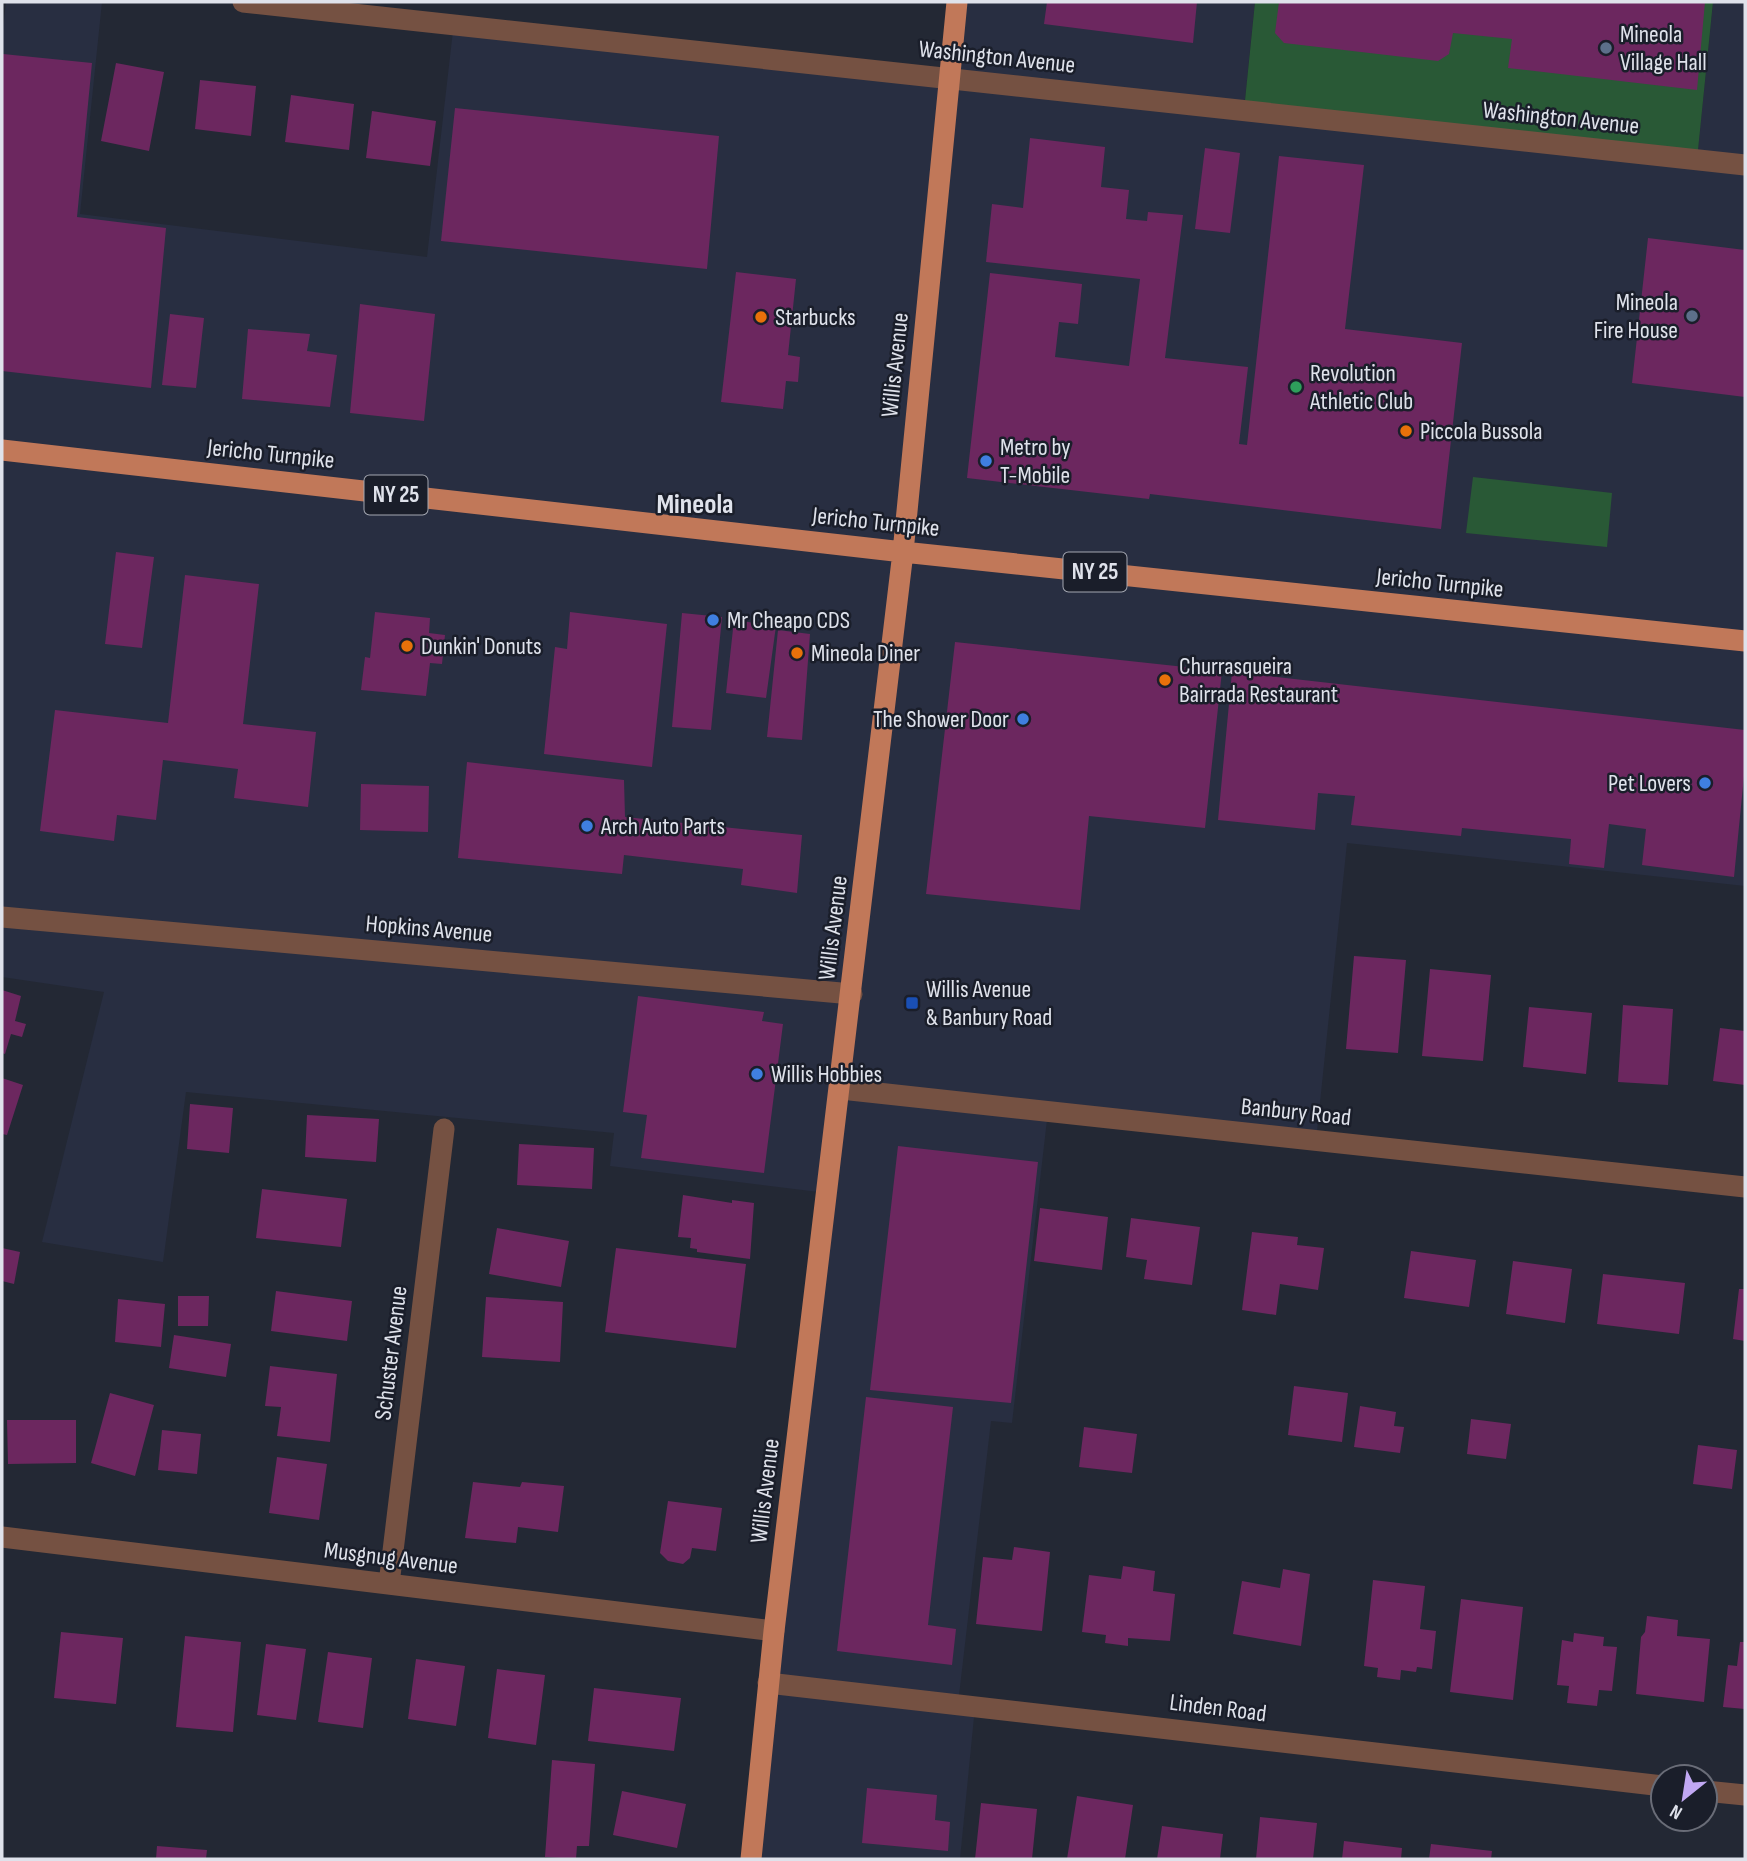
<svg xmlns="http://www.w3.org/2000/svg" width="1747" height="1861" font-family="'Sofia Sans Condensed',sans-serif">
<rect width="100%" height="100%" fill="#232834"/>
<path fill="#282e41" d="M6,2H102L80,214L427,257L454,22L948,78L957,2H1255L1244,109L1697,159L1713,2H1745V886L1347,843L1316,1141L1048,1111L1012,1423L991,1421L958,1704L975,1707L960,1859H751L827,1193L610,1166L614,1133L186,1092L163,1262L42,1242L104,992L2,977V38Z"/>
<path fill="#295936" d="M1255,2H1713L1697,160L1244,110Z
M1473,477L1612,493L1607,547L1466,533Z"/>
<path fill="#6c275f" d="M1047,2H1197L1193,43L1044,24Z
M1279,2H1705L1697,90L1508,68L1512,39L1453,33L1449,54L1438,61L1284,43L1275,33Z
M3,54L92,63L77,217L166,228L151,388L2,371Z
M116,63L164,72L149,151L101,141Z
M200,80L256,86L251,136L195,129Z
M291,95L354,104L349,150L285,142Z
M455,108L719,136L707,269L441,241Z
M372,111L436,121L430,166L366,158Z
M1030,138L1105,147L1101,187L1129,190L1126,219L1147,221L1148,212L1183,215L1165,358L1248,367L1239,444L1247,445L1279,156L1364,165L1345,329L1462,343L1441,529L1150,494L1149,499L967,478L990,273L1082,284L1078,324L1059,322L1055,357L1129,366L1140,279L986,262L992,204L1023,208Z
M1205,148L1240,153L1230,233L1195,229Z
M1648,238L1745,250V397L1632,383Z
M736,272L796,279L788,355L800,357L798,382L786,381L783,409L721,402Z
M360,304L435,314L424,421L350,413Z
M170,314L204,318L196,388L162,385Z
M248,329L310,334L307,351L337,355L330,407L242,399Z
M116,552L154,557L142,648L105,644Z
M185,575L259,584L243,724L316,732L308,807L234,798L238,769L163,760L156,820L117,815L114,841L40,831L55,710L168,723Z
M375,612L430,618L429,633L445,635L442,664L430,663L426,696L361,690L365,657L370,658Z
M570,612L667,624L652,767L544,754L555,647L567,649Z
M682,613L722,617L711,730L672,727Z
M734,620L776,626L766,698L726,693Z
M778,630L810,634L802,740L767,737Z
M955,642L1222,671L1205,828L1089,816L1080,910L926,894Z
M1232,672L1745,730V766L1734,877L1642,865L1646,829L1609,824L1604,868L1569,864L1571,839L1462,828L1461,836L1351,825L1355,796L1318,793L1315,830L1218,820Z
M467,762L624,780L625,817L802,835L797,893L741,885L743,869L624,855L622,874L458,858Z
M361,784L429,786L428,832L360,830Z
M1354,956L1406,960L1398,1053L1346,1049Z
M1430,969L1491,975L1483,1061L1422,1056Z
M2,990L21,996L15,1021L26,1024L22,1037L11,1034L5,1054L2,1053Z
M638,996L764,1012L762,1021L783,1024L764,1173L641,1158L647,1115L623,1112Z
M1623,1005L1673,1009L1668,1085L1618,1082Z
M1529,1007L1592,1013L1586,1074L1523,1067Z
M1720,1028L1745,1031V1085L1713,1081Z
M2,1078L23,1085L7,1135L2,1134Z
M190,1104L233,1108L229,1153L187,1149Z
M307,1115L379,1119L376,1162L305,1157Z
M519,1144L594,1148L592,1189L517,1185Z
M898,1146L1038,1162L1011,1403L870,1390Z
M262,1189L347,1199L341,1247L256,1238Z
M683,1195L732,1203V1200L754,1203L750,1259L697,1252V1249L690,1248L691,1238L678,1237Z
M1040,1208L1108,1217L1102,1270L1034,1261Z
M1131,1218L1200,1227L1192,1285L1144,1279L1147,1260L1126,1257Z
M497,1228L569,1241L561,1287L489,1274Z
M1252,1232L1298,1237L1297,1245L1324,1248L1318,1290L1280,1284L1276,1315L1242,1310Z
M2,1248L20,1252L14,1284L2,1281Z
M616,1248L746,1264L736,1348L605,1332Z
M1411,1251L1476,1260L1469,1307L1404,1298Z
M1513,1261L1572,1269L1565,1323L1506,1314Z
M1603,1274L1685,1283L1679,1334L1597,1324Z
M1739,1289H1745V1341L1733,1339Z
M276,1291L352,1301L347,1341L271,1331Z
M178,1296H209L208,1326H178Z
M486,1297L563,1302L560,1362L482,1357Z
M118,1299L165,1304L161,1347L115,1342Z
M174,1335L231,1344L226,1377L169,1368Z
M270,1366L337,1374L330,1442L277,1436L281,1407L265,1406Z
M1294,1386L1348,1393L1342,1442L1288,1435Z
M110,1393L154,1405L135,1476L91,1463Z
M866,1397L953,1407L928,1625L956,1629L952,1665L837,1651Z
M1360,1406L1396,1412L1394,1426L1404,1427L1400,1453L1354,1447Z
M1471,1419L1511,1424L1506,1459L1467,1454Z
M7,1420H76V1463L8,1464Z
M1084,1427L1137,1434L1132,1473L1079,1467Z
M162,1430L201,1434L197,1474L158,1470Z
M1698,1445L1737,1450L1732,1489L1693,1484Z
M277,1457L327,1464L319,1520L269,1513Z
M473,1482L520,1487L522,1482L564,1486L558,1532L518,1527L516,1543L465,1538Z
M668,1501L722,1508L716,1551L692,1548L690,1558L683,1564L668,1561L660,1553Z
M1014,1547L1050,1552L1042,1631L976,1624L983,1557L1012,1560Z
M1123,1566L1155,1571L1153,1591L1175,1594L1170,1641L1128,1638V1646L1105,1643L1106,1635L1082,1632L1089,1575L1121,1579Z
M1283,1569L1310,1574L1301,1646L1233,1634L1242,1581L1280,1588Z
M1373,1580L1425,1586L1420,1629L1436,1631L1432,1669L1417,1667L1416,1672L1401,1670L1400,1680L1377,1677L1378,1668L1364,1666Z
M1461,1599L1523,1607L1513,1700L1450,1692Z
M1647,1616L1678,1620L1677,1636L1710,1639L1704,1702L1636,1694L1641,1637L1645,1632Z
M61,1632L123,1638L116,1704L54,1698Z
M1574,1633L1604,1637L1603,1646L1617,1647L1612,1691L1599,1690L1597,1706L1567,1703L1569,1686L1557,1685L1562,1640L1573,1642Z
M185,1636L241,1642L233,1732L176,1727Z
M1740,1642H1745V1709L1723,1707L1728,1665L1737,1666Z
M266,1644L306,1649L296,1720L257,1715Z
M328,1652L372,1658L363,1728L318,1722Z
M416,1659L465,1666L456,1726L408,1719Z
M497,1669L545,1675L536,1745L488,1738Z
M594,1688L681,1698L674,1751L588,1741Z
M552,1760L595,1764L589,1846H577L576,1859L545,1857Z
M867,1788L937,1795L935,1820L950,1822L948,1851L862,1843Z
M622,1791L686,1804L677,1848L613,1835Z
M1077,1796L1133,1805L1125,1859H1067Z
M981,1803L1037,1809L1032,1859H975Z
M1260,1817L1317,1823L1313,1859H1256Z
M1162,1826L1223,1834L1220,1859H1157Z
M1344,1841L1402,1848L1401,1859H1342Z
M1431,1844L1492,1851L1491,1859H1429Z
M157,1846L207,1850L206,1859H156Z"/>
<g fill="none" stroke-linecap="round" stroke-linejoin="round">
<path stroke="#755142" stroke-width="21" d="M243,2L1745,165
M2,917L852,994
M841,1089L1745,1187
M2,1537L774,1631
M389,1584L444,1129
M768,1683L1663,1786
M1705,1791L1745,1795"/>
<path stroke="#c17859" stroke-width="21" d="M2,450L903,552L1745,641
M751,1859L774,1631L903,552L957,2"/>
</g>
<g fill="#5c6f8a" stroke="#1a1e2a" stroke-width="2.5">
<circle cx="1606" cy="48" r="7"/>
<circle cx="1692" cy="316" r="7"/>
</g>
<g fill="#e8710a" stroke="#1a1e2a" stroke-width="2.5">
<circle cx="761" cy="317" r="7"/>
<circle cx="1406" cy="431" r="7"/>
<circle cx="407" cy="646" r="7"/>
<circle cx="797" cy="653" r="7"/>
<circle cx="1165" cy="680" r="7"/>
</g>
<circle fill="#2e9e5b" stroke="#1a1e2a" stroke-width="2.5" cx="1296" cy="387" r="7"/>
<g fill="#3f7fe0" stroke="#1a1e2a" stroke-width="2.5">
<circle cx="986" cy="461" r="7"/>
<circle cx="713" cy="620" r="7"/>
<circle cx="1023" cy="719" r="7"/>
<circle cx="1705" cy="783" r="7"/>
<circle cx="587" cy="826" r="7"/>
<circle cx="757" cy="1074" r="7"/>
</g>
<rect fill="#1a4fb4" stroke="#1a1e2a" stroke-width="2.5" x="905" y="996" width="14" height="14" rx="3.5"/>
<g text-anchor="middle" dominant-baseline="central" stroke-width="5" stroke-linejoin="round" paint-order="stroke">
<g fill="#1a1e2a" stroke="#a4a7b1" stroke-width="2">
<rect x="364.5" y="475.5" width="63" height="39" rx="5"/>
<rect x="1063.5" y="552.5" width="63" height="39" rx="5"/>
</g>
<g font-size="23" font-weight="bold" fill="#dfe2eb">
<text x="396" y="495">NY 25</text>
<text x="1095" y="572">NY 25</text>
</g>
<g font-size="24" fill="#dfe2eb" stroke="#1a1e2a" text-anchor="start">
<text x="1620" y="34">Mineola<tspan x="1620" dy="28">Village Hall</tspan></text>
<text x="1678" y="302" text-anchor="end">Mineola<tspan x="1678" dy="28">Fire House</tspan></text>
<text x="775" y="317">Starbucks</text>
<text x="1310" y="373">Revolution<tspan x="1310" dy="28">Athletic Club</tspan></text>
<text x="1420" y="431">Piccola Bussola</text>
<text x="1000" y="447">Metro by<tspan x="1000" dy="28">T-Mobile</tspan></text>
<text x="727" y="620">Mr Cheapo CDS</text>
<text x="421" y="646">Dunkin' Donuts</text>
<text x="811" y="653">Mineola Diner</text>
<text x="1179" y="666">Churrasqueira<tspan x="1179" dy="28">Bairrada Restaurant</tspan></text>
<text x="1009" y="719" text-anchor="end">The Shower Door</text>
<text x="1691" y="783" text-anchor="end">Pet Lovers</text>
<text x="601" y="826">Arch Auto Parts</text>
<text x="926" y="989">Willis Avenue<tspan x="926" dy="28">&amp; Banbury Road</tspan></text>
<text x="771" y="1074">Willis Hobbies</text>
</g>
<g font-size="24" fill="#dfe2eb" stroke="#1a1e2a">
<text transform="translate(997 57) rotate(6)">Washington Avenue</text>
<text transform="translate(1561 118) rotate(6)">Washington Avenue</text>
<text transform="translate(895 365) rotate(-84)">Willis Avenue</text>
<text transform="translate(271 454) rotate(6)">Jericho Turnpike</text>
<text transform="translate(876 522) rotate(6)">Jericho Turnpike</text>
<text transform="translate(1440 583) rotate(6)">Jericho Turnpike</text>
<text transform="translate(833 928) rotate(-83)">Willis Avenue</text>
<text transform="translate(429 929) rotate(5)">Hopkins Avenue</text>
<text transform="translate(1296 1112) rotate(6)">Banbury Road</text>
<text transform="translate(391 1353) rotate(-83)">Schuster Avenue</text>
<text transform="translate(765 1491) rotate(-83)">Willis Avenue</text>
<text transform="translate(391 1558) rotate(7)">Musgnug Avenue</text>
<text transform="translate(1218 1708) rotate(7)">Linden Road</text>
</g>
<g font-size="28" font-weight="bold" fill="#dfe2eb" stroke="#1a1e2a">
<text x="695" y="504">Mineola</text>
</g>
</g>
<rect width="1747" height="1861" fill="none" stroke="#dfe2eb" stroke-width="7"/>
<g transform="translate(1684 1798) rotate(210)"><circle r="33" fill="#1a1e2a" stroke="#696c77" stroke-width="2"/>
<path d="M0-5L12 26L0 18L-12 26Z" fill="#c1a8f3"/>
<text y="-10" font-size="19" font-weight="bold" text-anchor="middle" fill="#dfe2eb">N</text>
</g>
</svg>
